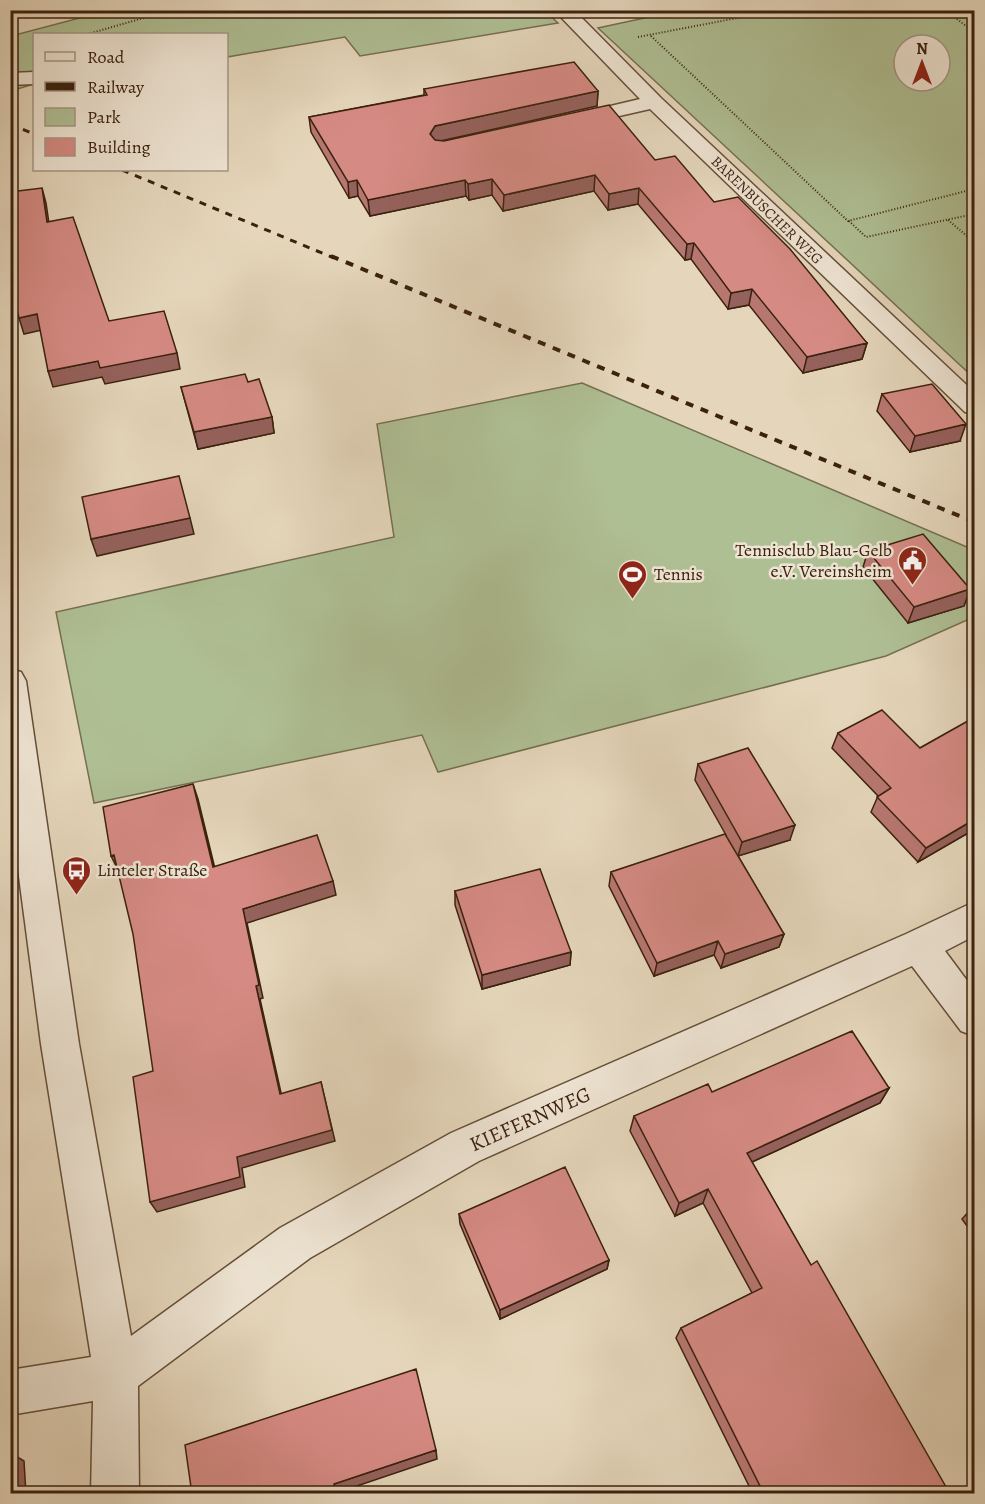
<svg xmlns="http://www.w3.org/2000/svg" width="985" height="1504" font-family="Alegreya,serif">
<rect width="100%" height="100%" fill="#e5d6bb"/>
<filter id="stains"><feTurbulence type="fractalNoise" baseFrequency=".00333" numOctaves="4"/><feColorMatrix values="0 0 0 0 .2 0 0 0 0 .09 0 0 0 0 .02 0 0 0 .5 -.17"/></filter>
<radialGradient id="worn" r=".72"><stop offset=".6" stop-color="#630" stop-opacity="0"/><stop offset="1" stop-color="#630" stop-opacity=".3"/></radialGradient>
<path fill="#afbf94" stroke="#757051" stroke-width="1.5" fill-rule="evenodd" d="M544,10L558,23L360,56L345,37L227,57L226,34H34V84L11,91V36L106,11Z
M677,11H974V378L598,28ZM904,45H940V81H904Z
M582,383L974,550V617L886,656L438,772L422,735L94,803L56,612L394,537L377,424Z"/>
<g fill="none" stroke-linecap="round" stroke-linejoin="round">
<defs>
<path id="minor" d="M554,10H574L661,98L974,392V414L965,412L650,109L571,127L564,125L560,121L564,117L640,99Z
M34,72V84L10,85V73Z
M10,669L21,672L26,681L79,1044L131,1336L280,1228L451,1133L906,934L974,902V936L945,951L974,990V1036L961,1031L912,966L479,1161L310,1258L138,1386L139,1494H91L93,1401L10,1415V1370L91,1357L41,1044L10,808Z"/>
</defs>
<use href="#minor" stroke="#664e39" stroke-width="3"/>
<path stroke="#3b210e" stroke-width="2" stroke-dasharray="1 2" stroke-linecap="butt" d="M945,10L974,32
M88,34L171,10
M651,36L848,221L974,189
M638,37L779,10
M948,220L974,242
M849,221L866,237L974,214"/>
<use href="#minor" fill="#eee4d3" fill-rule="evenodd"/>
<path stroke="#3b210e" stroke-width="3" stroke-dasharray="7 7" stroke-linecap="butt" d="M10,124L34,134
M122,170L334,258"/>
<path stroke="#3b210e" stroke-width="4" stroke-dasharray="8 8" stroke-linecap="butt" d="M331,256L974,522"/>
</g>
<path fill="#b77771" stroke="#3b210e" stroke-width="1.5" d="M424,89L598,91L597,106L439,141L655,160L714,202L867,343L862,359L803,373L749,305L728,309L691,259L685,260L638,204L608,210L594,191L503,211L492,195L469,200L466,196L370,216L358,196L349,198L311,132L309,117L424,95Z
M248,382L272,417L274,433L198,449L181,387Z
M882,394L960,441L910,452L877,411Z
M868,551L970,589L964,606L908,623L863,567Z
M975,717V829L918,862L871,812L878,796L832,748L838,733L920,748Z
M698,764L790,840L738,856L784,934L779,947L721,968L714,955L654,976L609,886L611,872L726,835L695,780Z
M455,891L571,952L570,965L482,989L455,905Z
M889,1088L880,1103L752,1162L811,1265L950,1494H753L676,1338L681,1328L752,1293L703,1203L675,1216L630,1131L634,1116L712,1092Z
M975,1207V1237L962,1219L972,1208Z
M459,1214L609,1260L607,1269L500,1319L460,1224Z"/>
<path fill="#95615c" stroke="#3b210e" stroke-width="1.5" d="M598,91L597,106L436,142L430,134L435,126Z
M595,175L594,191L503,211L504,195Z
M492,179V195L469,200L468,184Z
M357,180L358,196L349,198L348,182Z
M465,180L466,196L370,216L368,200Z
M42,188L46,203L51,237L47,222Z
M639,188L638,204L608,210L609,194Z
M694,243L691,259L685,260L687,244Z
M752,289L749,305L728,309L731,293Z
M37,314L42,330L24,334L19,318Z
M867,343L862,359L803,373L807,357Z
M177,353L180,369L105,384L102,377L53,387L48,371L98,361Z
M272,417L274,433L198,449L194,432Z
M966,424L960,441L910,452L915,436Z
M190,518L194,534L97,556L91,539Z
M970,589L964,606L908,623L914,607Z
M193,784L198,799L218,881L213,867Z
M975,819V829L918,862L926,848Z
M795,825L790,840L738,856L742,842Z
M114,855L118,870L111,856Z
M333,881L336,895L247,923L263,998L260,999L284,1106L280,1094L256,986L243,909Z
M784,934L779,947L721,968L725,954Z
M718,941L714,955L654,976L657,963Z
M571,952L570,965L482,989V975Z
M321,1082L335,1141L242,1168L245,1187L157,1212L150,1202Z
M889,1088L880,1103L741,1167L747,1153Z
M708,1189L703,1203L675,1216L679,1203Z
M609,1260L607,1269L500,1319V1310Z
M436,1450L437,1459L339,1492V1494H336L334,1484Z
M14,1455L24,1461L26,1494H16Z"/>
<path fill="#d58a83" stroke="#3b210e" stroke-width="1.5" d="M574,62L598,91L435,126L430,134L435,140L444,141L609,105L655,160L675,156L714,202L738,197L790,249L867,343L807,357L752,289L731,293L694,243L687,244L639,188L609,194L595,175L504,195L492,179L468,184L465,180L368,200L357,180L348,182L309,117L427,95L424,89Z
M42,188L47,222L73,217L109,321L164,311L177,353L100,368L98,361L48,371L37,314L19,318L10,283V192Z
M245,374L248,382L259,379L272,417L194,432L181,387Z
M932,384L966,424L915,436L882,394Z
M179,476L190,518L91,539L82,497Z
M923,534L970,589L914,607L868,551Z
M882,710L920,748L975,717V819L926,848L877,797L891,788L838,733Z
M748,748L795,825L742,842L698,764Z
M193,784L213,867L317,835L333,881L243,909L259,985L256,986L280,1094L321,1082L332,1130L237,1157L240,1177L150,1202L133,1077L153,1071L133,934L114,855L111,856L103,807Z
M725,834L784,934L725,954L718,941L657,963L611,872Z
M540,869L571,952L482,975L455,891Z
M852,1031L889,1088L747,1153L811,1265L817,1261L950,1494H764L681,1328L762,1288L708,1189L679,1203L634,1116L708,1084L712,1092Z
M565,1167L609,1260L500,1310L459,1214Z
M416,1369L436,1450L334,1484L336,1494H192L185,1445Z
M14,1455L16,1494H10V1456Z"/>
<defs>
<symbol id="civic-pin" viewBox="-11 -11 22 30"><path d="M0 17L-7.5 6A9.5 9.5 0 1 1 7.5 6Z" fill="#8f2418" stroke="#eee4d3"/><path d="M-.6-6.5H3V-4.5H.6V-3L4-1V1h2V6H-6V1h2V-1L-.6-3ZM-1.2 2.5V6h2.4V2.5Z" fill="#fff"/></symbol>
<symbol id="stadium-pin" viewBox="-11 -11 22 30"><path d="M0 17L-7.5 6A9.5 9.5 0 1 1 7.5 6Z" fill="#8f2418" stroke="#eee4d3"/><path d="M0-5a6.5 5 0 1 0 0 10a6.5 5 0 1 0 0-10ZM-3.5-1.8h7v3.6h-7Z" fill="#fff"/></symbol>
<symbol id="bus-pin" viewBox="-11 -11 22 30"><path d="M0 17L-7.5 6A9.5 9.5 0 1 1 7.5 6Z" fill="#8f2418" stroke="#eee4d3"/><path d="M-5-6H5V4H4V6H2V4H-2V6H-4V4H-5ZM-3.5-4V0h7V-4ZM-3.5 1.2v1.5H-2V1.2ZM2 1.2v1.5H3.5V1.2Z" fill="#fff"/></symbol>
</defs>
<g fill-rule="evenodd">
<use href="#civic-pin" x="896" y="544" width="33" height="45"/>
<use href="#stadium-pin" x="616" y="558" width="33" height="45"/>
<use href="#bus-pin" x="60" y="854" width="33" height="45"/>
</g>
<g text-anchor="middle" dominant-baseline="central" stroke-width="5" stroke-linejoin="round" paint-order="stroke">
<g font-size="15" fill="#3b210e" stroke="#eee4d3">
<text transform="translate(767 210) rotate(44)">BARENBUSCHER WEG</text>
</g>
<g font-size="18" fill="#3b210e" stroke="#eee4d3" text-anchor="start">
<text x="892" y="550" text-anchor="end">Tennisclub Blau-Gelb<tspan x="892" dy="21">e.V. Vereinsheim</tspan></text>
<text x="654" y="574">Tennis</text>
<text x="97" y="870">Linteler Straße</text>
</g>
<g font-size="21" fill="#3b210e" stroke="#eee4d3">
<text transform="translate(530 1119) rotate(-24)">KIEFERNWEG</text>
</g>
</g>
<rect width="985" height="1504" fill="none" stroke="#e5d6bb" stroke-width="36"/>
<rect x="12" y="12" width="961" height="1480" fill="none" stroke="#3b210e" stroke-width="3"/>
<rect x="18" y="18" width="949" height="1468" fill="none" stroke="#3b210e" stroke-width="1.5"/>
<rect x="33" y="33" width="195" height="138" fill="#eee4d3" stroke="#a69684" stroke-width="1.5"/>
<rect x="45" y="52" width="30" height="9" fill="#eee4d3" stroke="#a69684" stroke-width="1.5"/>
<text x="87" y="63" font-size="18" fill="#3b210e">Road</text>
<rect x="45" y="82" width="30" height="9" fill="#3b210e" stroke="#a69684" stroke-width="1.5"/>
<text x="87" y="93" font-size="18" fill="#3b210e">Railway</text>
<rect x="45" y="108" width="30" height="18" fill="#afbf94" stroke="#a69684" stroke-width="1.5"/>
<text x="87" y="123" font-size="18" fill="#3b210e">Park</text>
<rect x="45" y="138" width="30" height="18" fill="#d58a83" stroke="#a69684" stroke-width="1.5"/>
<text x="87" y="153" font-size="18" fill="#3b210e">Building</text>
<g transform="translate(922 63)"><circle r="28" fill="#eee4d3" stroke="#a69684" stroke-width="1.5"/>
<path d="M0-4.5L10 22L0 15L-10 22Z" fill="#8f2418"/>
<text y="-9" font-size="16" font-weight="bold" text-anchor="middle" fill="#3b210e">N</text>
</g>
<rect width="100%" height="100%" filter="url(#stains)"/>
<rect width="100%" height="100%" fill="url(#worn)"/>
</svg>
